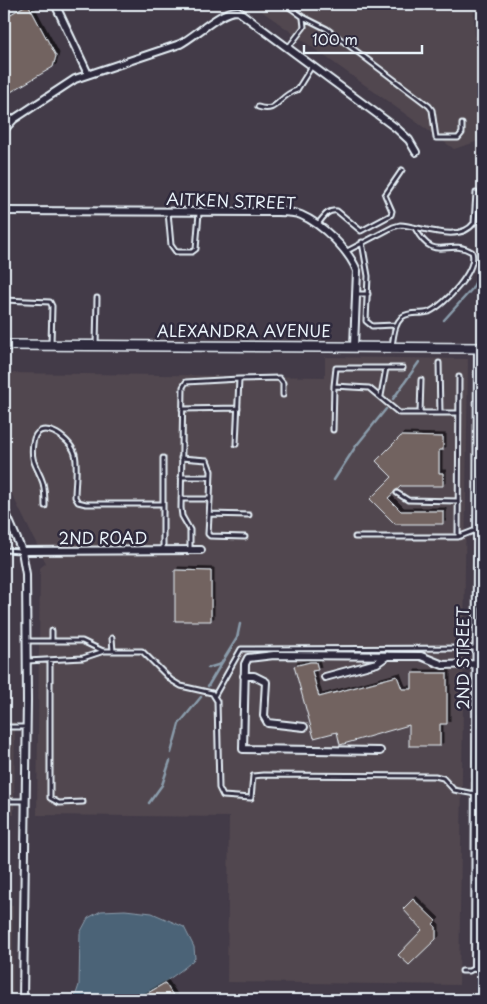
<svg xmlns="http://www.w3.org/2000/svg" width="487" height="1004" font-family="'Playpen Sans',sans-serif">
<defs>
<filter id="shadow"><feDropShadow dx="3" dy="-3" stdDeviation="0" flood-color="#0009"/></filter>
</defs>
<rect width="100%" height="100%" fill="#433b48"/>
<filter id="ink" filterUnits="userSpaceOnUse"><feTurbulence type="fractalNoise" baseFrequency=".02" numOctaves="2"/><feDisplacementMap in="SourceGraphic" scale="10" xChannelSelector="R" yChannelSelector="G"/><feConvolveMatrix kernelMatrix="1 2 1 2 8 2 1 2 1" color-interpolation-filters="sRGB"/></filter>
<g filter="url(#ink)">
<path fill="#51474f" d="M252,4H473L482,140L454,149Z
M325,357L468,359L459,985L227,982L229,817L37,815L40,568L46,563L4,478V373L325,377Z
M4,722H15L14,815L4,814Z
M4,905H13V1000H4Z"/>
<path fill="#4c6377" stroke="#8a9cab" d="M125,910L152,913L184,927L194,947L195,958C186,969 143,998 130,1000C112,1003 92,1000 74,1000L79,985L80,933L88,918L101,911Z"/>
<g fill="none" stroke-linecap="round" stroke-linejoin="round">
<path stroke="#8a9cab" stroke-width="2.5" d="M444,320L472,289L483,267
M393,399L419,362
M334,480L356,446L386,409
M208,668L221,664L237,638L240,624
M208,686L221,664
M483,691L481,926L483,986
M171,753L179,724L201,697
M149,803L162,785L170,761"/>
</g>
<path fill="#726460" stroke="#e8f1f8" filter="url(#shadow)" d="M28,4L56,56L53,67L4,96V18Z
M401,436L443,437V450H439V473H443V486H401L388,498L401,511H443V524H395L370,499L392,477L376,461Z
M175,570L211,571V621H175Z
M310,662H316L318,670L312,671L319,697L397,676L402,689H412V673H447V724H440V746H409V725L340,745L337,732L314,738L294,666Z
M413,899L436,921L433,924L436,927V939L409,965L398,955L422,930L403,909Z
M165,983L176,1000H136Z"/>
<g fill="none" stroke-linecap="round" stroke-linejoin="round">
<defs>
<path id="service" d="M285,4L303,17L327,29L429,106L432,110L436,138H458L462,133V124
M288,48L304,27L303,18
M258,107C278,114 277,96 297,90L312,66
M168,212L171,245L176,252H192L196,249L199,213
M318,224C323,218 327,209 337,211L361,231L391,215L392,211L385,195L402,170
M362,242L368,276L366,321L372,326L395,325
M347,251L393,227L400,225C421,226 459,244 474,223L476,193
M356,294H368
M4,300L50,302L52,306L51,344
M96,345L97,298
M392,346C394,335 394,325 402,317C410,311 420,315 429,312C445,305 478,270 472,252C447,237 435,265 415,228
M439,363L440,413
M386,368H336L334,386L369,388L399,413H459
M239,379L279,378L283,383V395
M381,396L386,368H403
M182,409L238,408
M420,413L421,380
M333,430L334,386
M163,458V550
M181,477H210
M397,493L408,500L458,501
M181,499H210L211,471L207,460L181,458
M210,499L208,534L210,536L245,537
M45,506C45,499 45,491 43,483C38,467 30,463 33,443C37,416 70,437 75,454C78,467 75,483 75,497L78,502L86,504H163
M209,514L249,515
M355,537H458L476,530
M458,537L459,377
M4,550L21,551
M190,550V530L182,516L181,508L183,387L186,382L239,379L236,444
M52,631V641
M112,638L113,651
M27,641H82L103,651
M50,660V798L59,803L83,802
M27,661L83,658L104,651H142L171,680L181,686L212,693L217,701L219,788L223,796L251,798L253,776L263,775L435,776L443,778L454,790L475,794
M215,695L241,649L476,648
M4,727H26
M4,801H25
M5,801L7,738
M462,971H469L475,968"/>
<path id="minor" d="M55,4L88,74
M4,130L14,119L75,79L180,44C196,36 221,10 238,11L396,128L409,140L416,152
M4,211L278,212C285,212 294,212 301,215C322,224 349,250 357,271L354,346
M4,509L22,551L26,574L27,700L23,1000
M22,551L201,550
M244,676H254L266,682L264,716L268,723L304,727
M325,677L377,663L387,656
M380,751L243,749L245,664L248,658L274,655L421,656L443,665L476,664
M475,968L478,348"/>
<path id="secondary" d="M4,345L483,348"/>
</defs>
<use href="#service" stroke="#e8f1f8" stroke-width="7"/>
<use href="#minor" stroke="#e8f1f8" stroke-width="10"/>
<use href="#secondary" stroke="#e8f1f8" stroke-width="12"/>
<use href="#service" stroke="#2f2a3d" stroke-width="3"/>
<use href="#minor" stroke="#2f2a3d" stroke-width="6"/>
<use href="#secondary" stroke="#2f2a3d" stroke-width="9"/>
</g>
</g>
<g text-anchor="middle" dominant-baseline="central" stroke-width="5" stroke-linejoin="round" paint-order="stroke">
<g font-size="16" fill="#e8f1f8" stroke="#2f2a3d">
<text transform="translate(231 200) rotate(2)">AITKEN STREET</text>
<text x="244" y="330">ALEXANDRA AVENUE</text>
<text x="103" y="537">2ND ROAD</text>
<text transform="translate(462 658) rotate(-90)">2ND STREET</text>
</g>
</g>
<rect width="487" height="1004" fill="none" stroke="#2f2a3d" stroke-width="20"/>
<rect x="10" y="10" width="467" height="984" fill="none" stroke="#e8f1f8" stroke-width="2" filter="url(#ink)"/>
<path d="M304 45v8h118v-8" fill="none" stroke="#e8f1f8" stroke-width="2.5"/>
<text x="312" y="45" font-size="15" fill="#e8f1f8" stroke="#2f2a3d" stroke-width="4" paint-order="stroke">100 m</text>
</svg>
